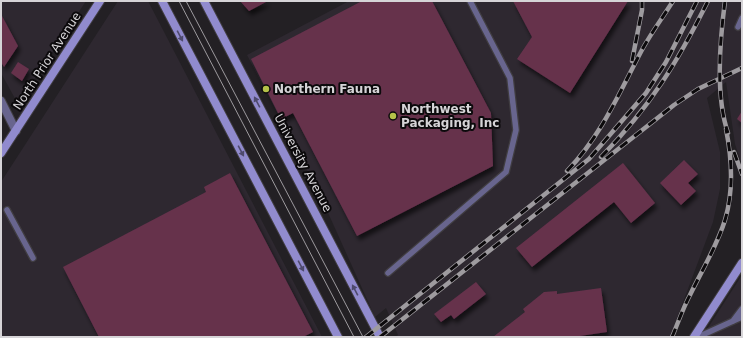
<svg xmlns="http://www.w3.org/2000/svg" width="743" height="338" font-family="'DejaVu Sans',sans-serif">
<defs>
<filter id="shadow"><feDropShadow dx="2.5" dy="4.5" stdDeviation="2" flood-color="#0009"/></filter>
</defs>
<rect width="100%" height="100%" fill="#232024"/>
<path fill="#2e2830" d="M1,1H86L18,104L1,73Z
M118,1H148L322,337H1V182Z
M349,1H742V165L735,144L726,82L707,98L720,152V189L713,222L670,337H395L398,335L386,308L375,317L320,195L247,55Z
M742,275V337H702Z"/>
<path fill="#66314c" filter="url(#shadow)" d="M240,1H268L249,11Z
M362,1H432L491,113L493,166L357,236L293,113L281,119L251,59Z
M513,1H628L570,93L517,59L532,37Z
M1,14L18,46L4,67L1,62Z
M18,62L29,69L22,81L11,73Z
M742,111V123L737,119Z
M684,160L698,174L688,183L696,191L681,205L660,183Z
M623,163L655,203L631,223L614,202L532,267L516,248Z
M230,173L313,332L303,337H99L63,267L206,192L204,187Z
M476,282L486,294L454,319L451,315L441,322L434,314Z
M601,288L607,332L573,337H493L525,312L523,309L544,292L557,291V294Z"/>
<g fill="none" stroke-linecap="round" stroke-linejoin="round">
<defs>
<path id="lane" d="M738,27L742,18
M7,210L33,258
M388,273L506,172L516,130L510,78L470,1
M733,321L742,309
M698,337L742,317"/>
<path id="street" d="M1,101L16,131"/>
<path id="secondary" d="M162,1L338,337
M204,1L380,337
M1,153L100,1
M694,337L742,263"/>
</defs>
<use href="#lane" stroke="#403d41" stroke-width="8"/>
<use href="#street" stroke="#403d41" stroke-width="10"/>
<use href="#secondary" stroke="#403d41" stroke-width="10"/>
<use href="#lane" stroke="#68658e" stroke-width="5.5"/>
<use href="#street" stroke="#68658e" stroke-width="8"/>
<use href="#secondary" stroke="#918bce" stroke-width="8"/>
<path stroke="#9e9b9f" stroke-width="1" d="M179,1L354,337
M186,1L363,337"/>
<defs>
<path id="rail" d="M725,1C720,39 715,96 728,133
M632,61L642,10V1
M734,152L742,174
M601,157C650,107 677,63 708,1
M567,171C602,135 620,91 643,48C652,32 663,17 673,1
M366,337L589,159L646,93L666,62L697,1
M380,337L674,105L698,89L742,68
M672,337C678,323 683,308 690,295C702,270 717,246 725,220C734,190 732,159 726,129"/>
</defs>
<use href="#rail" stroke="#9e9b9f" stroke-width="4.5"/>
<use href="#rail" stroke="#0c0a0c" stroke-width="3" stroke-dasharray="9" stroke-linecap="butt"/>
</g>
<defs><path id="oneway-solid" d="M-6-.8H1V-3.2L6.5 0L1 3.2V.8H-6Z"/></defs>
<g fill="#4e4a6d">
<use href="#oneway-solid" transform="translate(180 36) rotate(62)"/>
<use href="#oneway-solid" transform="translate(257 102) rotate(-118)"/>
<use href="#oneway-solid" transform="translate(241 151) rotate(62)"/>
<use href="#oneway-solid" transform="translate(301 266) rotate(62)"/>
<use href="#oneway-solid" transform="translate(355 290) rotate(-118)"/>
</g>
<g fill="#b5c249" stroke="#0c0a0c" stroke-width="1.5">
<circle cx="266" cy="89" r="4"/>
<circle cx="393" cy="116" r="4"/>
</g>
<g text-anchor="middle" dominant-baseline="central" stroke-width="4" stroke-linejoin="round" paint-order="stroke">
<g font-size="12" fill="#d6d4d7" stroke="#0c0a0c">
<text transform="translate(47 61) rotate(-57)">North Prior Avenue</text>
<text transform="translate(303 163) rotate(62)">University Avenue</text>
</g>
<g font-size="12" font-weight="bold" fill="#d6d4d7" stroke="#0c0a0c" text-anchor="start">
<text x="274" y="89">Northern Fauna</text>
<text x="401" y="109">Northwest<tspan x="401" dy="14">Packaging, Inc</tspan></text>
</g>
</g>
<rect width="743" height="338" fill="none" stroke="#d6d4d7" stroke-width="4"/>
</svg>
